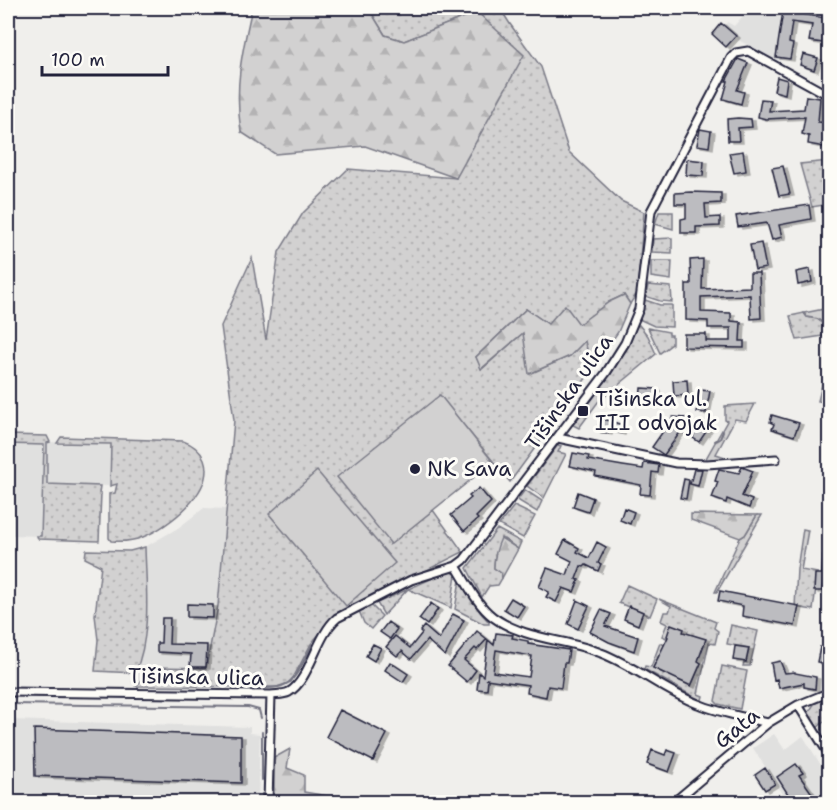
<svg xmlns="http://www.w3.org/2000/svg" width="837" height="810" font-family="'Shantell Sans',sans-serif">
<defs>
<pattern id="grass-dots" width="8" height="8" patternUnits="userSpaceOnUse" patternTransform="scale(1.5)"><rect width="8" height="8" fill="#d2d1d1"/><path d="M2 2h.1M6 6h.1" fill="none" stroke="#b4b3b4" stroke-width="1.8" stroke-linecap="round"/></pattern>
<pattern id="forest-firs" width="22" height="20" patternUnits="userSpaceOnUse" patternTransform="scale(1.5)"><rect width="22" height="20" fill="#d2d1d1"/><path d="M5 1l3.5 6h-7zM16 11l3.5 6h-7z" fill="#b4b3b4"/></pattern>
<filter id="shadow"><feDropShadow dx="4" dy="2" stdDeviation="0" flood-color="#0004"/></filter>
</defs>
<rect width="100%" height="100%" fill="#f0efec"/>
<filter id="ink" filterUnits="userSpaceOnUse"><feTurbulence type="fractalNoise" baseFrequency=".0167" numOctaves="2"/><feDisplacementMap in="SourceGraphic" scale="12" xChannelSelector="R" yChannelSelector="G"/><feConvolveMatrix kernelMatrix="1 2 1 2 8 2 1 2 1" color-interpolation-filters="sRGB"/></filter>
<g filter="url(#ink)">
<path fill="#e0e0df" d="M750,8H787L778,62L752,48V47L738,40L737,36L724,29L727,22L734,26Z
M47,442L111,444L110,486L47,484Z
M8,444L44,445L41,536L8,535Z
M204,508L226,509L218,606L206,669L154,667L136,686L131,682L140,661L146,634L145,547L178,528Z
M8,720L250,727V733L260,734L258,802H8Z
M774,734L785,750L803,736L829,778V802H788L753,748Z"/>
<path fill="url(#grass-dots)" stroke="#7a7a86" stroke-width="1.5" fill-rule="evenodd" d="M360,8H500L510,24L541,67L569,152L621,201L644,212L637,293L630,304L624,295L609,302L579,325L548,324L526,309L476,357L482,369L524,332L530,374L570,356L585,340L592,370L510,482L439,395L390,544L433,510L463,552L333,617L311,644L291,682L277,687H266L136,686L154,667L206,668L218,606L234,420L221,326L252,258L266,340L279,252L303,213L348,169L456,178L477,12L404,41L385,35L371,12Z
M829,161V204L812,207L800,164Z
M659,212H673V229L655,224Z
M672,238V253L652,252L653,239Z
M651,261H672L671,280L651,277Z
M648,285L671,287L672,302L660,301L648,297L646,296Z
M645,300L660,305H672V327L654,326L639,319Z
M804,313L807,317L817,319L829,328V335L797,340L790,316Z
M639,325L648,336L656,354L598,402L579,428L573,425C597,393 621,362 637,326Z
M648,328L669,332V335H672V344L660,353Z
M825,373L829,374V403L818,401Z
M755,404L746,421L735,419L716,454L725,457L723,461L704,462L727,421L725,420V406Z
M8,435L47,436L50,442L47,443V484L100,486L99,493H101L99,541L38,539L37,536H41L44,445L8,444Z
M61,437L183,441C192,444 200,450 204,459C216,491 168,527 143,537C133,541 122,542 111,541L109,538V494L115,493L117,484L110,486L111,444L57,443Z
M558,445L561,446L558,452L566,454L544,498L527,486Z
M525,490L542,501L537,512L519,501L518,499Z
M514,506L535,516L523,538L499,525Z
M757,515H762L717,592H715L740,538L745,535Z
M497,529L521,542L518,549L504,539C497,549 494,555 494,568L501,573L502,578L498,585L489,586L482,597L467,568Z
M803,529L808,530L801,570L818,573L813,610L795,607L797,569Z
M145,547C146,588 152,634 135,673L95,671L98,640L95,615L101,566L85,558L86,550L130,551Z
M451,572L456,574L451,608L408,589L384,615L377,603L444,573Z
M460,580L480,612L489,622V624H484L455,609Z
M627,585L657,599L650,616L619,603Z
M659,599L716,622L714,628L718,631L715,644L709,643L698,694L703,696L702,700H700L644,669L645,666L651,667L660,643L667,646L669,639L662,636L667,624L661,621L664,612H669L671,606ZM664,646L678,653L667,675L653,668ZM689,657L701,663L691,686L678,680Z
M372,606L382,616L371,629L364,623L359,611Z
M731,625L758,631L750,666H743L744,662H746L749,648L727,644Z
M722,666L747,671L740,709L718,704L715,701Z
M829,697V717L816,729L807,712H809L814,704Z"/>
<path fill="url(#forest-firs)" stroke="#7a7a86" stroke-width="1.5" d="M252,8H360L371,12L385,35L404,41L477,12L524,55L456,178L365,146L275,154L241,132C234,86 242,52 252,8Z
M624,295L630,304L618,332L592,370L585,341L570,356L529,374L523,333L481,369L476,357L526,309L548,324L565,305L579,324L609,302Z
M829,308V328L818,319L807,317L804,313Z
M691,514L757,515L745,535L740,538L691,520Z
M501,538L518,549L502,578L501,573L494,568C494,557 496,549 501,538Z
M290,749L287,768L304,775V792L363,802H274V758Z"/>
<path fill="#d2d1d1" stroke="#7a7a86" stroke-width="1.5" d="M440,395L493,462L391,544L337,477Z
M317,471L395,563L346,606L269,514Z"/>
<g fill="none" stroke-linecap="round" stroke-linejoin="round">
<path stroke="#737381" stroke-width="2" d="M715,441L720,439L723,431
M238,688C290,688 288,693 312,645
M8,704L248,707L259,710L261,718
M262,780V732
M262,802V794"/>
</g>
<path fill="#bcbcc0" stroke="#22223b" stroke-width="1.5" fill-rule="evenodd" filter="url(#shadow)" d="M783,11L826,18L823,43L809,41L812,25L792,22L789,43L793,44L790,59L776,57Z
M721,23L736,36L726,47L712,34Z
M803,54L818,58L814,70L800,65Z
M738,59L748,63L737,90L744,92L741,104L723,99L728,81H726Z
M777,77L787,80L785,94L774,91Z
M806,96L820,98L818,122L830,123V148L808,144L809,136L802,134L805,117L766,119L758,117L761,99L771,100L769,111L804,109Z
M738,118L751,119L752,127L738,128L739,141H728L727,119Z
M700,129L711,131L709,147L697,145Z
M743,151L746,171L734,173L729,153Z
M687,159L704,161L703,176L686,175Z
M783,166L790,194L779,196L772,168Z
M691,192L721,193V203L705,204L706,218L720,217V226L696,227V233H681V219L686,218V204H675V193Z
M809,205L811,219L779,225L782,237L772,240L767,223L738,227L736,216Z
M761,243L766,268L755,270L750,245Z
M703,259L702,289L750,287V273H759L761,318L751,319L750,295L701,297V312L731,313V321L741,322L740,341H744V348L684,347V334H706V341H731V328H708V321L686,320V284H691L690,260Z
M810,269L812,282L798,285L796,272Z
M687,380L688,395L674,396L673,381Z
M641,388L657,389L656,403L640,402Z
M700,390L710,391L706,413L697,412Z
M772,415L799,423L794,436L772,429L774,424L770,422Z
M673,417L685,418L684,422L690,426L691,437L681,431L664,455L652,447Z
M600,418L623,425L621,433L609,430L608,433L597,431Z
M700,424L708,429L699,442L693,438L695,428L697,430Z
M573,453L589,456L588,460L623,466L643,469L644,463L659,465L658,473L652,472L650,495L640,494L641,485L595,476L596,472L570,466Z
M742,467L753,471L742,496L752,500L749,508L727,499L726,503L712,498L718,482L715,481L719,469L739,473Z
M702,469L698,486L690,484L694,469Z
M684,479L689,480L686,499L680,498Z
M479,488L491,502L476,517L478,519L464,531L451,515L471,498L469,496Z
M578,492L593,498L588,512L573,507Z
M624,508L634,512L630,524L620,520Z
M565,540L579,548L577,552L589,558L597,542L606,547L598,563L601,564L598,571L586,565L584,567L581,566L576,579L579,580L574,592L563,588L556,602L546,597L549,592L539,587L547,568L567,575L572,561L558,554Z
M823,556H830V574H822Z
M815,574H824L822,591H814Z
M720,591L799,606L795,626L742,616L743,606L718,601Z
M511,598L524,606L517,617L504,609Z
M577,600L589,606L578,629L568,624Z
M431,603L438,609L427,625L419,619Z
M187,604L213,605V618L187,617Z
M629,606L643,612L638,625L624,619Z
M601,610L611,614L605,626L638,637L634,651L609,642L590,632Z
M453,614L464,620L445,656L427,640L411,659L402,651L397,656L386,647L395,636L410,648L422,633L420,631L424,626L439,639Z
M162,618H170L169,644L207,645L206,667H190L191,654L157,652V643H161Z
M388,622L397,629L390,639L380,632Z
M671,624L684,629L683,632L706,639L698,661L701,663L691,686L653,668L668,637L667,636Z
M477,631L487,639L477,650L475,648L464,660L476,670L467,682L448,666Z
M496,633L513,635L512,638L528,641V644L569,650L567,663H564L561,688L548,686L546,697L527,693L528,685L486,679L488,680L487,690L477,689L479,673L483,676L488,640L494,645ZM496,650L532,656L529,677L493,672Z
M373,644L381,648L374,661L366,656Z
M735,646L749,648L746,662L733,660Z
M820,647L830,649V665L817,662Z
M780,661L785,673L795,672V673L816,677L815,689L804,687V683L779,688L777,679L774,680L771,663Z
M390,662L408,674L403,682L385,670Z
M340,710L387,734L373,761L326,737Z
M34,729L241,736V783L35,776Z
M652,750L665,755L667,750L676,753L669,772L647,764Z
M796,764L803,773L799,775L818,802H793L777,777Z
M765,768L775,784L765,790L755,775Z"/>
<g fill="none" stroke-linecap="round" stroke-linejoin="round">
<defs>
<path id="street" d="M558,438L676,463L707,464L776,459
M456,566C467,583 477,605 493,617C525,640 567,639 601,653C635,666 664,691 698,704C720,713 745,717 768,723
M8,692L271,695C277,694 283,695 289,692C310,680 316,636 337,618L411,580L456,566L464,560L606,373L625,343L639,309L651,211L731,58L736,53L748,51L830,96
M798,705L830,756
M268,802L271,695
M674,802L768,723L798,705L830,692"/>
</defs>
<use href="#street" stroke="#22223b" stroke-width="11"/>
<use href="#street" stroke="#fdfcf7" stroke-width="7"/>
</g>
</g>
<g fill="#22223b" stroke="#fdfcf7" stroke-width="2">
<rect x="577" y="405" width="12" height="12" rx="3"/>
<circle cx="415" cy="469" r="6"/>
</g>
<g text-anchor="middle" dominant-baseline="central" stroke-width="6" stroke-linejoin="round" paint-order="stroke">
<g font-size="21" fill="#22223b" stroke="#fdfcf7">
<text transform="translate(569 392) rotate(-55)">Tišinska ulica</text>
<text transform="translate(196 677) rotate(1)">Tišinska ulica</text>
<text transform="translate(737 728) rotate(-39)">Gata</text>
</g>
<g font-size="21" fill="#22223b" stroke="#fdfcf7" text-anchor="start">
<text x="595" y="399">Tišinska ul.<tspan x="595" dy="24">III odvojak</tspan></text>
<text x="427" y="469">NK Sava</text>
</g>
</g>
<rect width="837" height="810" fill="none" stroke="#fdfcf7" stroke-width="30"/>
<rect x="15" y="15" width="807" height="780" fill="none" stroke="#22223b" stroke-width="2" filter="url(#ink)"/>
<path d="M42 66v9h126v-9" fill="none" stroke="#22223b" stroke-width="3"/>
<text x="51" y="66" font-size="18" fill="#22223b" stroke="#fdfcf7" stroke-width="4.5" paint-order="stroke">100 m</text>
</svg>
